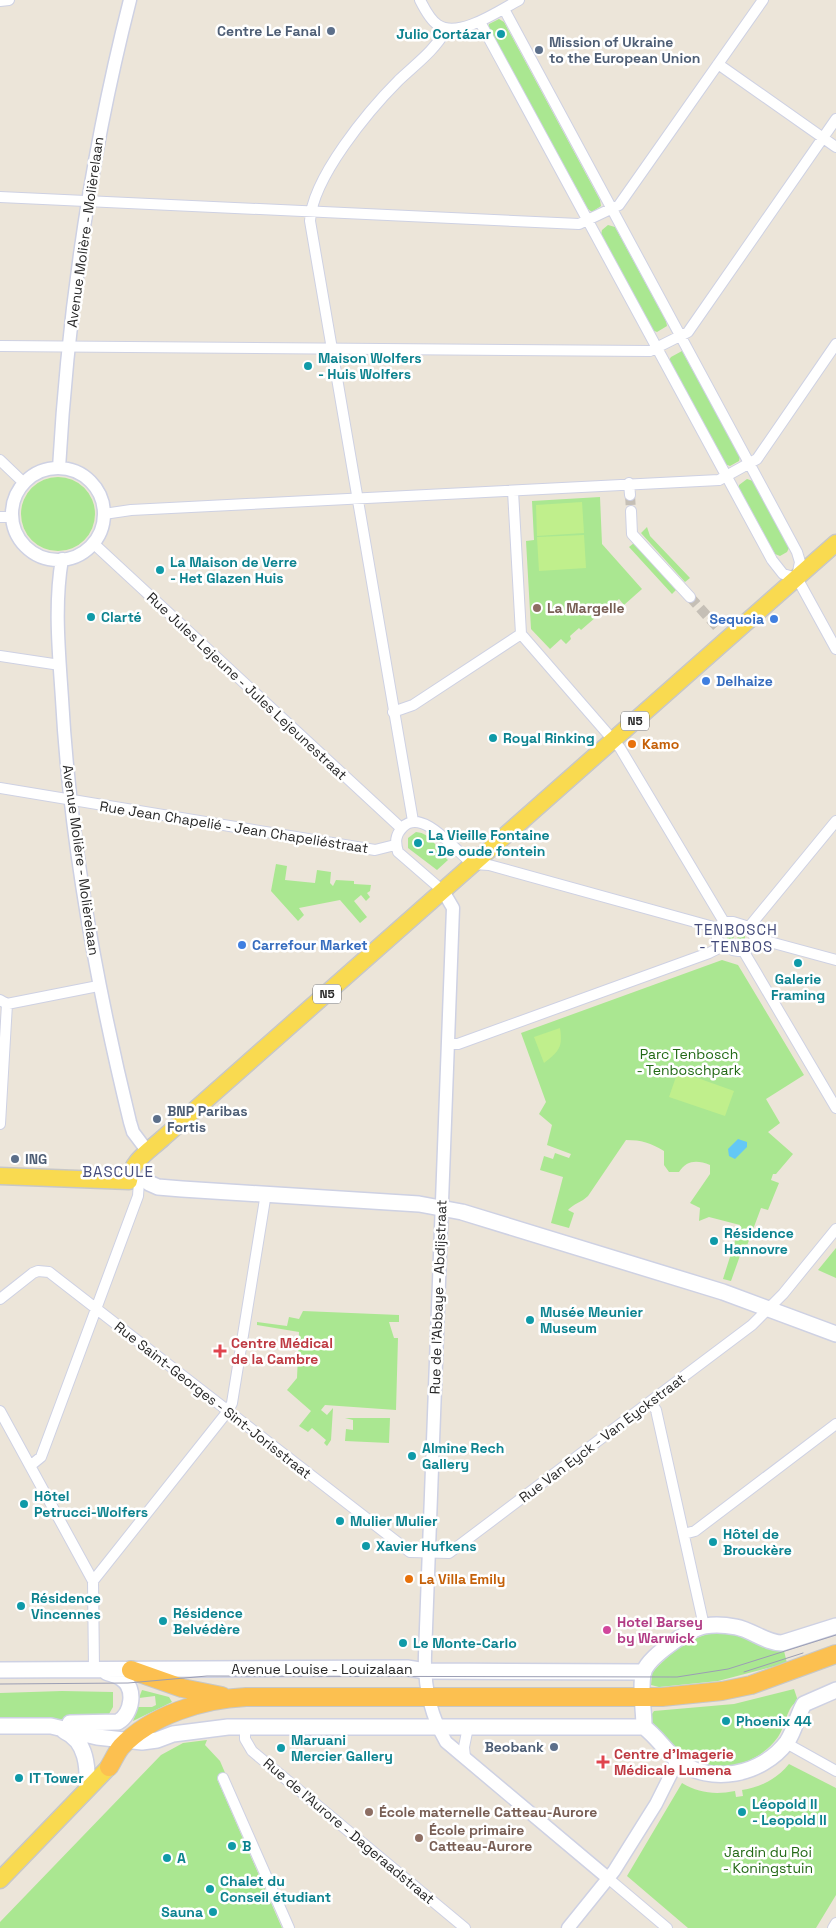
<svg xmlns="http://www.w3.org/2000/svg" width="836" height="1928" font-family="'Space Grotesk',sans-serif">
<rect width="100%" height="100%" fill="#ece5d9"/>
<path fill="#aae791" d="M499,19L504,22L600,200L601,206L592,212L588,209L488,28L489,24Z
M608,225L615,227L666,321L667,326L657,332L652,330L601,235L602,230Z
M682,351L740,456L739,461L730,466L725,464L669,360L671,357Z
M21 514a37 37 0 1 1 74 0a37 37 0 1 1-74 0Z
M747,479L753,481L789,548L787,552L780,556L775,554L739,488V485Z
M600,497L602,544L642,589L624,605L619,599L611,606L610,605L581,630L579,628L570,636L571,639L566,644L561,639L550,649L531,629L526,541L534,540L532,501Z
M647,527L650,536L690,578L685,582L641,533Z
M634,543L676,590L672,594L629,547Z
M416,832C432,833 438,851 448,860L437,870L408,848V838Z
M276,864L287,866L285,880L315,883L317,870L331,872L330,883L333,886L336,880L354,881V884L371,885L370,891L367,893L370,897L366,901L361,895L354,901L367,917L360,923L340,900L299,908L304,915L298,921L271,891Z
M730,930L745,934V942L736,943L738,936L734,935L733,942L728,940L725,934Z
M722,960L738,965L804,1075L766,1099L780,1123L768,1132L793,1154L776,1174H773L771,1180L779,1183L768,1210L761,1208L745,1251L742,1250L731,1281L723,1279L740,1225L709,1217L699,1221L700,1208L690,1203L710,1174V1165C697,1160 687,1160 679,1172H669L664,1165V1151C651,1143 641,1140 626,1140L588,1196C582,1202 573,1204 568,1210L574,1213L569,1228L551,1223L563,1177L540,1170L544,1156L553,1159L555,1153L569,1158L571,1154L547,1145L552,1125L539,1114L546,1102L521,1033Z
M836,1248V1278L818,1270Z
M303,1311L399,1315V1322H389L394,1338H398L396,1410L325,1405L321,1410L327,1415L333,1408L331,1440L327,1446L324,1443L326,1440L312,1428L308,1432L299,1426L311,1411L287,1390L297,1378L299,1332L257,1325V1322L287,1326L289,1317L299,1319Z
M345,1418H390L389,1443L345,1441L346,1429L353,1430V1420Z
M720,1632H732L783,1647L787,1663L718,1681L659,1687L651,1685L652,1673C671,1652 691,1635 720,1632Z
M794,1689L798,1701C786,1707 786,1726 778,1737C758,1765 718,1776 688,1757C674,1749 663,1735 651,1723L650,1717L654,1711L734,1704Z
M142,1690L169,1697L172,1702L133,1721L138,1707H152L156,1705L155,1696L139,1698Z
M62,1691L113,1692V1707L106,1719L0,1720V1693Z
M207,1740L205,1745L220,1761L226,1775L217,1779L282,1928H0V1922L161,1755L183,1743Z
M789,1764L836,1788V1895L816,1928H688L627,1876L682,1783C699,1793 715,1795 735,1791L736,1797L743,1796L742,1790C760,1788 778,1778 789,1764Z"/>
<path fill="#c0ef8c" d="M582,502L584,533L537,536L536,505Z
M584,535L586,568L539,571L537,537Z
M560,1028C563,1048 559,1051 544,1063L534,1037Z
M678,1071L734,1091L725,1116L669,1097Z"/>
<path fill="#64c8f6" d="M738,1139L747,1142V1147L735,1159L729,1156L728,1149Z"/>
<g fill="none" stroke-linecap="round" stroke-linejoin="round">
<path stroke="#c5bfb6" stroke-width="10" stroke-dasharray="10 5" stroke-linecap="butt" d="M630,495L631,511
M690,597L719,629"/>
<defs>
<path id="minor" d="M420,0C424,8 430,20 438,25C459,39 500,10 519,0
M0,1L9,0
M504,9L797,552L800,562L797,577
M480,22L772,560L783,574L797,578
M718,64L836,147
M0,197L579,224L619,205L763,0
M0,346L650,351L688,332L836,119
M0,460L24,483
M629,483L630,495
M513,491L521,634L620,748L724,922
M631,511L632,534L690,597
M104,514L131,510L719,480L757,459L836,344
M0,517H12
M93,543L401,828
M797,578L836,649
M0,656L60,665
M393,712L413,705L521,634
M0,788L375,850L395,845
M413,821L310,221C312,178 369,110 399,80C417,63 434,51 446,30
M443,891L398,852C395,842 395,835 403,827C423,807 456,852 473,864L489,865L717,928
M724,922H733L749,927L755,938C749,958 729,952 717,940V928Z
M749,927L836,821
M755,938L836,960
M744,952L836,1108
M0,1000L7,1004L98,986
M449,1044H458L709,953L723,946
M0,1124L7,1004
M0,1299L33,1273L38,1271L49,1272L410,1552L449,1553L752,1325L783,1294L836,1229
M650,1402L656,1410L704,1626
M0,1411L93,1581L94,1670
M30,1466L41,1457L138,1196L139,1182
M684,1534L695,1531L836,1424
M93,1581L228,1411L232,1403L266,1193
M245,1727V1739L252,1751L465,1928
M786,1743L836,1771
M465,1757L464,1747L468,1727
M223,1778L289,1928
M609,1879L667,1928
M833,1928L836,1923"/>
<path id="tertiary" d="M59,468C68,310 91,153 130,0
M12 514a46 46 0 1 1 92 0a46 46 0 1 1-92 0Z
M62,559C54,605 59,653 62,699C70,843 96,983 130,1122L133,1132L148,1152
M443,891L453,908L425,1655C424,1685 431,1716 446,1742L609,1879
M568,1928L614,1871L656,1804L672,1772L677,1759"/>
<path id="secondary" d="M149,1183L158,1187L182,1189L419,1204L462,1212L723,1292L836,1334
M0,1670L407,1668L426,1671L644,1672
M70,1723L118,1722C132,1714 137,1688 121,1678C117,1675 111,1674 106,1672
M0,1726H51L97,1737L142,1742L157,1740L173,1734L228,1727H644C657,1737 665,1750 677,1760C711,1786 762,1775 787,1742C795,1730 797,1716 804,1704L836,1690
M644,1727C644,1710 640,1691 643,1674C647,1657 689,1629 705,1626C715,1624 726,1625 736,1627C752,1630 766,1643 782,1643L836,1626
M64,1731C87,1741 88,1768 87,1789"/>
<path id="primary" d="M0,1176L129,1181C131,1161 149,1151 163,1138L836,543
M0,1880L109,1767"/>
<path id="trunk" d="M131,1670L182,1688L222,1696
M109,1767C113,1761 116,1753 121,1747C151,1715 203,1699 246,1697H662L722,1691L751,1685L836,1654"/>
</defs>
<use href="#minor" stroke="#ced1e3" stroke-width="12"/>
<use href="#tertiary" stroke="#ced1e3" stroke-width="15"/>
<use href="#secondary" stroke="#ced1e3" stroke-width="18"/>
<use href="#primary" stroke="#c7c7c7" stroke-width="19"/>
<use href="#trunk" stroke="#c7c7c7" stroke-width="20"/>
<use href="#minor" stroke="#fff" stroke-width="10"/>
<use href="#tertiary" stroke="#fff" stroke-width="12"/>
<use href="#secondary" stroke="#fff" stroke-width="15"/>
<use href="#primary" stroke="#f9da50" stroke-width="16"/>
<use href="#trunk" stroke="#fcc050" stroke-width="18"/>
<path stroke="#9b9eb4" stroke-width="1" d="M744,1672L803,1653
M0,1684L128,1683L207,1676L677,1677L728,1669L836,1635"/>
</g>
<g fill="#5c6f8a" stroke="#fff" stroke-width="2">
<circle cx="331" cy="31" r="5"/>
<circle cx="539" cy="50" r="5"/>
<circle cx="157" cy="1119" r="5"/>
<circle cx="15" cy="1159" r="5"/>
<circle cx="554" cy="1747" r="5"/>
</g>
<g fill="#0f9aa8" stroke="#fff" stroke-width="2">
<circle cx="501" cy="34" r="5"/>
<circle cx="308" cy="366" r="5"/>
<circle cx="160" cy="570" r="5"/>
<circle cx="91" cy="617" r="5"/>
<circle cx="493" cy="738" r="5"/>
<circle cx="418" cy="843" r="5"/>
<circle cx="798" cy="963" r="5"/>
<circle cx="714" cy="1241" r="5"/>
<circle cx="530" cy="1320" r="5"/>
<circle cx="412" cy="1456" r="5"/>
<circle cx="24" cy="1504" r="5"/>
<circle cx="340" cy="1521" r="5"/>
<circle cx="713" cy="1542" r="5"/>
<circle cx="366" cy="1546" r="5"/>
<circle cx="21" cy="1606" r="5"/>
<circle cx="163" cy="1621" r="5"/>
<circle cx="403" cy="1643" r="5"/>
<circle cx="726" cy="1721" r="5"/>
<circle cx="281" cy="1748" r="5"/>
<circle cx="19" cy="1778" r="5"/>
<circle cx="742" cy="1812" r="5"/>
<circle cx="232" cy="1846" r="5"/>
<circle cx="167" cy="1858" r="5"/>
<circle cx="210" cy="1889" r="5"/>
<circle cx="213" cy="1912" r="5"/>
</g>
<g fill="#8d6e63" stroke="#fff" stroke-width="2">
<circle cx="537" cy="608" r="5"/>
<circle cx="369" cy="1812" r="5"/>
<circle cx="419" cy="1838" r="5"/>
</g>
<g fill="#3f7fe0" stroke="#fff" stroke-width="2">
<circle cx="774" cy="619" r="5"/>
<circle cx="706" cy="681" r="5"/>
<circle cx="242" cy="945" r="5"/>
</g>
<g fill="#e8710a" stroke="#fff" stroke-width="2">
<circle cx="632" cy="744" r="5"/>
<circle cx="409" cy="1579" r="5"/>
</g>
<g fill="#e0444e" stroke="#fff" stroke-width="2">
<path d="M217.5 1343.5h5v5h5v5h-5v5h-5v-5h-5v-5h5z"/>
<path d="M600.5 1754.5h5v5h5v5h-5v5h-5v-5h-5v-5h5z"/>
</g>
<circle fill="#d1479c" stroke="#fff" stroke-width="2" cx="607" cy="1630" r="5"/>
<g text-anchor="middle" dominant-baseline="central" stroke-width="5" stroke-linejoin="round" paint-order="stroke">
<g fill="#fff" stroke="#686868" stroke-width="1">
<rect x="621" y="711.5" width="28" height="19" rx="4"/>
<rect x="313" y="984.5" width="28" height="19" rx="4"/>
</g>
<g font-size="12" font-weight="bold" fill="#282828">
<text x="635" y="721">N5</text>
<text x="327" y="994">N5</text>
</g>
<g font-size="14" font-weight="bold" fill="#4e5e75" stroke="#fff" text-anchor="start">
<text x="321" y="31" text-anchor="end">Centre Le Fanal</text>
<text x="549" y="42">Mission of Ukraine<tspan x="549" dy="16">to the European Union</tspan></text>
<text x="167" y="1111">BNP Paribas<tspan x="167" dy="16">Fortis</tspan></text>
<text x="25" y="1159">ING</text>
<text x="544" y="1747" text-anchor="end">Beobank</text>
</g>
<g font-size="14" font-weight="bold" fill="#0d838f" stroke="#fff" text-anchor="start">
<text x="491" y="34" text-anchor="end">Julio Cortázar</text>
<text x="318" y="358">Maison Wolfers<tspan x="318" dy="16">- Huis Wolfers</tspan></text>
<text x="170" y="562">La Maison de Verre<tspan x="170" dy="16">- Het Glazen Huis</tspan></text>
<text x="101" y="617">Clarté</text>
<text x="503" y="738">Royal Rinking</text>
<text x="428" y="835">La Vieille Fontaine<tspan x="428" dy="16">- De oude fontein</tspan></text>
<text x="798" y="979" text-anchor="middle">Galerie<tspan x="798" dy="16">Framing</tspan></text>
<text x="724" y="1233">Résidence<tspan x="724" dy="16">Hannovre</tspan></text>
<text x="540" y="1312">Musée Meunier<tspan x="540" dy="16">Museum</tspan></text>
<text x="422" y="1448">Almine Rech<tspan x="422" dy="16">Gallery</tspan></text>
<text x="34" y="1496">Hôtel<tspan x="34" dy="16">Petrucci-Wolfers</tspan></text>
<text x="350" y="1521">Mulier Mulier</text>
<text x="723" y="1534">Hôtel de<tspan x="723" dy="16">Brouckère</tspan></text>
<text x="376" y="1546">Xavier Hufkens</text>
<text x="31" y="1598">Résidence<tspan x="31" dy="16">Vincennes</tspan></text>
<text x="173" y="1613">Résidence<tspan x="173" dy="16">Belvédère</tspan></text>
<text x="413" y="1643">Le Monte-Carlo</text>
<text x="736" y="1721">Phoenix 44</text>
<text x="291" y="1740">Maruani<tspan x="291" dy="16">Mercier Gallery</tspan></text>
<text x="29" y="1778">IT Tower</text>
<text x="752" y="1804">Léopold II<tspan x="752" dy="16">- Leopold II</tspan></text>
<text x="242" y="1846">B</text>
<text x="177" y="1858">A</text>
<text x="220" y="1881">Chalet du<tspan x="220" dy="16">Conseil étudiant</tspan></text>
<text x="203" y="1912" text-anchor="end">Sauna</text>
</g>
<g font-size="14" fill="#282828" stroke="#fff">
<text transform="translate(85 232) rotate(-82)">Avenue Molière - Molièrelaan</text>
<text transform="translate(247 686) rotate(43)">Rue Jules Lejeune - Jules Lejeunestraat</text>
<text transform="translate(234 827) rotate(9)">Rue Jean Chapelié - Jean Chapeliéstraat</text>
<text transform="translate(81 860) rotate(82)">Avenue Molière - Molièrelaan</text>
<text transform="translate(438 1297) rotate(-88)">Rue de l'Abbaye - Abdijstraat</text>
<text transform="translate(213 1400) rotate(38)">Rue Saint-Georges - Sint-Jorisstraat</text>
<text transform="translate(602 1438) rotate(-37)">Rue Van Eyck - Van Eyckstraat</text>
<text x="322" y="1669">Avenue Louise - Louizalaan</text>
<text transform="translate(349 1831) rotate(40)">Rue de l'Aurore - Dageraadstraat</text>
</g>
<g font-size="14" font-weight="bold" fill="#785e54" stroke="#fff" text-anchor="start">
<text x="547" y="608">La Margelle</text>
<text x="379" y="1812">École maternelle Catteau-Aurore</text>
<text x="429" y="1830">École primaire<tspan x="429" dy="16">Catteau-Aurore</tspan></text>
</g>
<g font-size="14" font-weight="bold" fill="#366cbe" stroke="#fff" text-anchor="start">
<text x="764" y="619" text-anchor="end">Sequoia</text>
<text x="716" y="681">Delhaize</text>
<text x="252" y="945">Carrefour Market</text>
</g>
<g font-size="14" font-weight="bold" fill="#c56008" stroke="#fff" text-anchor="start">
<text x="642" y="744">Kamo</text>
<text x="419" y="1579">La Villa Emily</text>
</g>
<g font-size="14" fill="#226915" stroke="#fff">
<text x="689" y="1054">Parc Tenbosch<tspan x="689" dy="16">- Tenboschpark</tspan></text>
<text x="768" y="1852">Jardin du Roi<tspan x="768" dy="16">- Koningstuin</tspan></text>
</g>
<g font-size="14" font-weight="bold" fill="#be3a42" stroke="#fff" text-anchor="start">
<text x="231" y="1343">Centre Médical<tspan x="231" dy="16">de la Cambre</tspan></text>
<text x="614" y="1754">Centre d'Imagerie<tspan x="614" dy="16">Médicale Lumena</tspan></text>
</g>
<g font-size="14" font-weight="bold" fill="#b23c85" stroke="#fff" text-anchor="start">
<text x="617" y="1622">Hotel Barsey<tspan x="617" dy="16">by Warwick</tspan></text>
</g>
<g font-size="15" letter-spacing="1" fill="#464d7c" stroke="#fff">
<text x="736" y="929">TENBOSCH<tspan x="736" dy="17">- TENBOS</tspan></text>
<text x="118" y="1171">BASCULE</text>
</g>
</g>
</svg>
